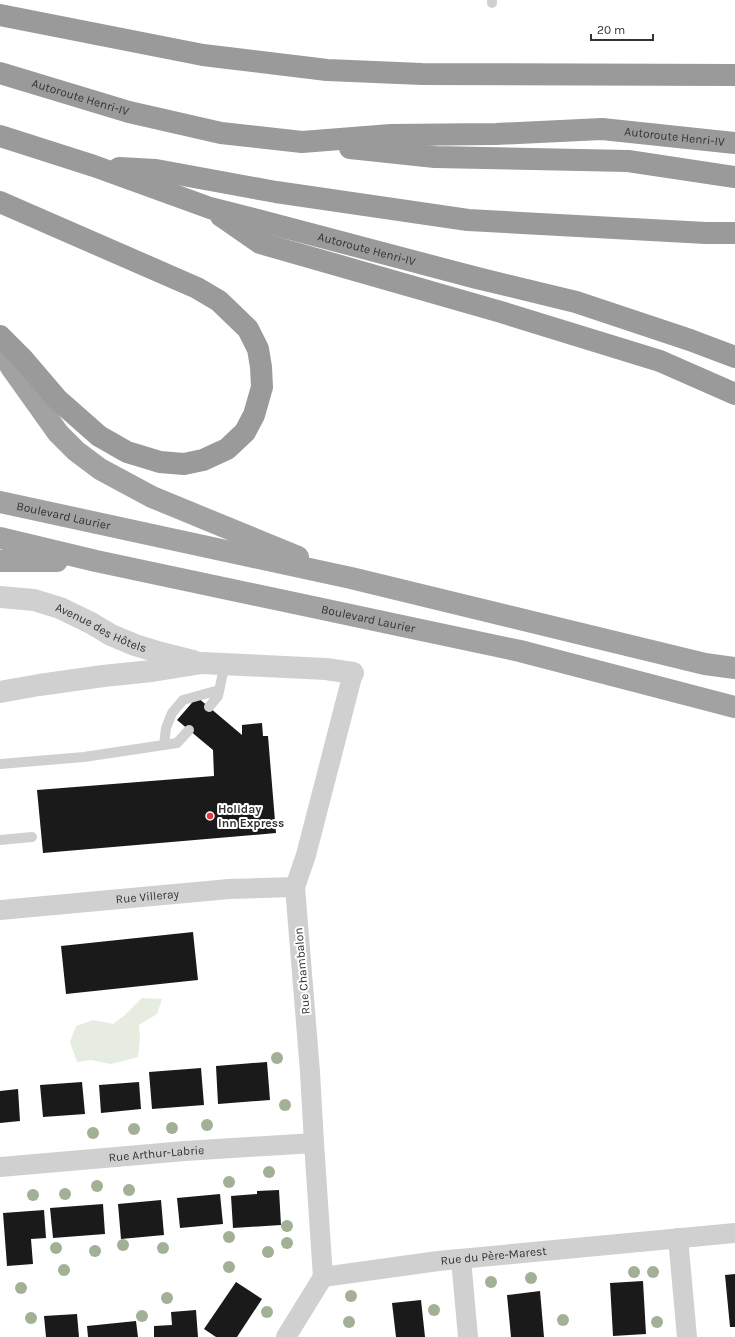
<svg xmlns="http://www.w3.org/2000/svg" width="735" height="1337" font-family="Karla,sans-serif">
<rect width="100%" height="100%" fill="#fff"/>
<path fill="#e6ecdf" d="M142,998L162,999L157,1014L139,1025L140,1038L138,1057L111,1064L91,1060L77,1062L70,1042L76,1026L93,1020L113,1024L125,1015Z"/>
<path fill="#1a1a1a" d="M197,697L242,735V725L262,723L263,736H268L276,833L43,853L37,790L214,776L213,750L177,720Z
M193,932L198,980L66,994L61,946Z
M267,1062L270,1100L218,1104L216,1066Z
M201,1068L204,1105L152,1109L149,1072Z
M82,1082L85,1114L43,1117L40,1085Z
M139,1082L141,1109L101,1113L99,1085Z
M18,1089L20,1121L0,1123V1091Z
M279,1190L281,1225L233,1228L231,1196L257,1194V1191Z
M220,1194L223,1224L180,1228L177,1198Z
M161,1200L164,1235L121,1239L118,1204Z
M103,1204L105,1234L53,1238L50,1208Z
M44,1210L46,1238L31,1239L33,1264L7,1266L3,1213Z
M735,1274V1327H730L725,1275Z
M643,1281L646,1334L613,1336L610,1283Z
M236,1282L262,1299L237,1337H216L204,1329Z
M540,1291L544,1337H511L507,1295Z
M421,1300L425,1337H396L392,1303Z
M196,1310L198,1337H154V1326L172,1325L171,1312Z
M77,1314L79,1337H46L44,1316Z
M136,1321L138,1337H88L87,1326Z"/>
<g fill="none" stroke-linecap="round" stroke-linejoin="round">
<path stroke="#d0d0d0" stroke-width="10" d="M492,0V3
M209,707L218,696L225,663
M164,745L166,728L172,713L183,700L219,690
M0,764L84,757L177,743L189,730
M0,840L32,837"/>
<g stroke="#d0d0d0" stroke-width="20">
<path id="s1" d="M0,910L229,889L295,887"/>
<path id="s2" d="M0,1167L185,1151L314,1143"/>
<path d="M678,1238L687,1337"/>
<path d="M461,1259L468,1337"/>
<path d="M323,1277L314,1143L310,1072L295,887L306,855L353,673"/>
<path id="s3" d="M323,1277L438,1261L735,1233"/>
<path d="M286,1337L323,1277"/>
</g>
<g stroke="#d0d0d0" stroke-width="22">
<path id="s4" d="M0,597L34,600L60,608L91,623L111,635L135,645L161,653L193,661"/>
<path d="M0,692L39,685L103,676L152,671L202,663L326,669L353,673"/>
</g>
<g stroke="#a2a2a2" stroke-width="22">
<path d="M0,349L11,367L58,433L76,451L100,469L152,497L298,557"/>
<path id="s5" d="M0,502L351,578L705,664L735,668"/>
<path id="s6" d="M0,538L96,561L520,651L735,707"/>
<path d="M0,561H57"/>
</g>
<g stroke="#9a9a9a" stroke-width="22">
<path d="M0,15L203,55L327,70L422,74L735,75"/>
<path id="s7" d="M0,73L129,112L221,133L302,142L391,135L496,134L602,129L735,143"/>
<path id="s8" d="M0,136L94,166L210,208L261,221L477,278L576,302L690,340L735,357"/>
<path d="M350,148L435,157L628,161L735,177"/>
<path d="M119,168L156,170L276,192L468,220L706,233H735"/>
<path d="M0,202L197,288L219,301L248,329L258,349L261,367L262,387L254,415L245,432L227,449L203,460L184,464L160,462L127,452L99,436L57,399L22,358L0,336"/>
<path d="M221,216L260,243L501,312L660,361L735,394"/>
</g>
</g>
<g fill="#a2b095">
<circle cx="277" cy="1058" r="6"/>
<circle cx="285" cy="1105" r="6"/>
<circle cx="207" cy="1125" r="6"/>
<circle cx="172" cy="1128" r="6"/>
<circle cx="134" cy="1129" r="6"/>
<circle cx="93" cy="1133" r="6"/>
<circle cx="269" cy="1172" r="6"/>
<circle cx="229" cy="1182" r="6"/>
<circle cx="97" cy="1186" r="6"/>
<circle cx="129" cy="1190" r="6"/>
<circle cx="65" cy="1194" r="6"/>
<circle cx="33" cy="1195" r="6"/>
<circle cx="287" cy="1226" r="6"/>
<circle cx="229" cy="1237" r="6"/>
<circle cx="287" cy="1243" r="6"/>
<circle cx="123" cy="1245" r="6"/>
<circle cx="56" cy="1248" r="6"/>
<circle cx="163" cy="1248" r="6"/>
<circle cx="95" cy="1251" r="6"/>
<circle cx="268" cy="1252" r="6"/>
<circle cx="229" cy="1267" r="6"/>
<circle cx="64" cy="1270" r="6"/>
<circle cx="634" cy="1272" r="6"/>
<circle cx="653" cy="1272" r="6"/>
<circle cx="531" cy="1278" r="6"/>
<circle cx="491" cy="1282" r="6"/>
<circle cx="21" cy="1288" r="6"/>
<circle cx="351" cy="1296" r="6"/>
<circle cx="167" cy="1298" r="6"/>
<circle cx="434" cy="1310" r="6"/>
<circle cx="267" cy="1312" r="6"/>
<circle cx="142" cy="1316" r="6"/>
<circle cx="31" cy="1318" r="6"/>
<circle cx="563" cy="1320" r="6"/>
<circle cx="349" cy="1322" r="6"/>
<circle cx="657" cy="1322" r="6"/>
</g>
<circle fill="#e63946" stroke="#fff" stroke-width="1.5" cx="210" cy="816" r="4"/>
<g text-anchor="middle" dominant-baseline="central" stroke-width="4" stroke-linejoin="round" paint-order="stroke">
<g font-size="12" fill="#333" stroke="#fff">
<text stroke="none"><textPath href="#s7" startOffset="84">Autoroute Henri-IV</textPath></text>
<text stroke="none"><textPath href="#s7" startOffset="684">Autoroute Henri-IV</textPath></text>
<text stroke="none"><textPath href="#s8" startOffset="384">Autoroute Henri-IV</textPath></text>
<text stroke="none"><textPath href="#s5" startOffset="65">Boulevard Laurier</textPath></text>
<text stroke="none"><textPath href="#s6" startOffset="377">Boulevard Laurier</textPath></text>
<text stroke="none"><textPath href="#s4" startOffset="107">Avenue des Hôtels</textPath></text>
<text stroke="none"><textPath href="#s1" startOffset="148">Rue Villeray</textPath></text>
<text transform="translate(302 971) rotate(-95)">Rue Chambalon</text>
<text stroke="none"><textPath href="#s2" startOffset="157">Rue Arthur-Labrie</textPath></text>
<text stroke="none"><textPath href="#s3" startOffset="172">Rue du Père-Marest</textPath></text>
</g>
<g font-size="12" font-weight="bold" fill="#333" stroke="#fff" text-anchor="start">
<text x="218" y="809">Holiday<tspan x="218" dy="14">Inn Express</tspan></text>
</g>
</g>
<path d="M591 34v6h62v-6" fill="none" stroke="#333333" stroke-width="2"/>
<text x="597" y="34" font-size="12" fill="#333333" stroke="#ffffff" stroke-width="3" paint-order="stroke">20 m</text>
</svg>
